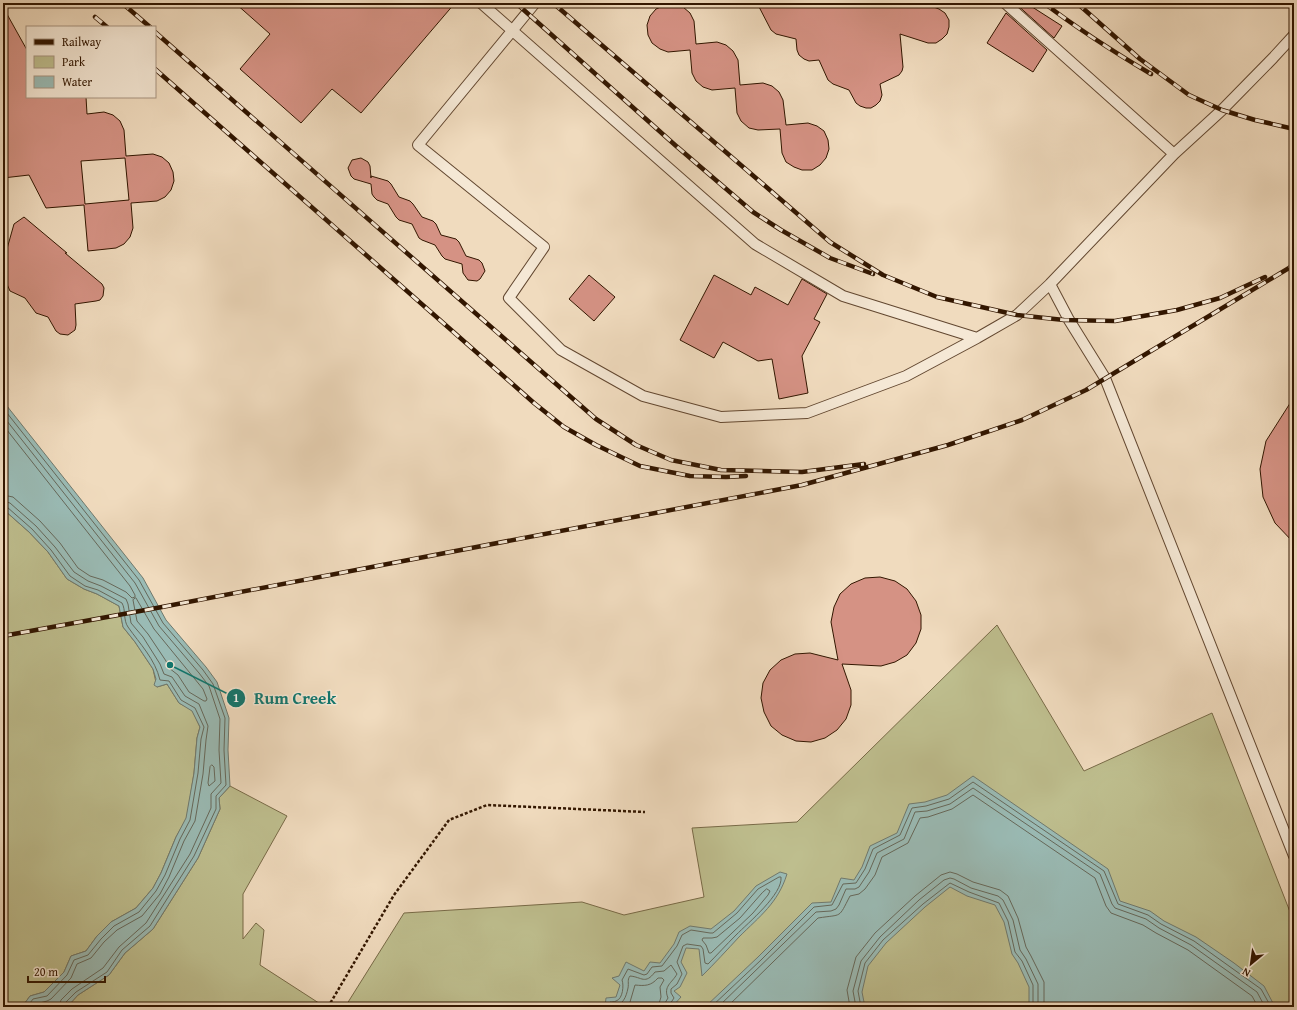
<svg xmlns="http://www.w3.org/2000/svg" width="1297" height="1010" font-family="'Gentium Book Plus',serif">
<rect width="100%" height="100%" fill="#f0dbbe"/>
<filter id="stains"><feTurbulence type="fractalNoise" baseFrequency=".005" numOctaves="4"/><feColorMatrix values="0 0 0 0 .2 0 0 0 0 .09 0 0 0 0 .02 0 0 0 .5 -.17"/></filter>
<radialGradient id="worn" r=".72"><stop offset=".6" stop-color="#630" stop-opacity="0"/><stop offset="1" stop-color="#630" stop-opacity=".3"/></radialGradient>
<path fill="#bebe8e" stroke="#786a47" d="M3,509L29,532L48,552L67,579L84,589L97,594L119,606L123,627L135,642L153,669L157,687L167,684L179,703L192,710L200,727L197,738L194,773L187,818L176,837L161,873L153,888L136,908L111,922L97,936L86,951L71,956L64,972L44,992L30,996L22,1007H3Z
M997,625L1084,771L1212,713L1294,922V1007H345L404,913L582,902L624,915L704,897L692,828L797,822Z
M230,786L287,816L243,894V939L256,923L264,930L260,965L325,1007H67L78,995L109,975L125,953L153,929L198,858L220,809L219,798Z"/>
<path fill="#9abbb5" stroke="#70796d" d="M3,401L143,578L166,620L206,667L217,682L229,718L228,750L230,786L219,798L220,809L198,858L153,929L125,953L109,975L78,995L67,1007H22L30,996L44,992L64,972L71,956L86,951L97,936L111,922L136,908L153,888L161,873L176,837L186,818L194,773L197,738L200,727L192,711L179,703L167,684L157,687L154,685L156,679L153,669L135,642L123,627L119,606L97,594L84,589L67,579L48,552L29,532L3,509Z
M973,776L1108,869L1120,901L1150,911L1164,921L1196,937L1234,963L1264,986L1275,1007H1029V987L1018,963L1012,954L1004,922L995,905L967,896L950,887L925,907L886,943L868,966L862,992L865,1007H705L758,957L812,903L831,902L841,878L854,880L862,867L870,846L897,833L909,804L925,802L947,795Z
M780,872L787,874C778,903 760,916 739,937C727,950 715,963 702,976L699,949L686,948L681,962L687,973L680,987L674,991L681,997L672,1007H605L606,998L616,997L620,985L612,978L619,976L626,962L644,971L650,962L660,963L674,944L679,932L690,926L711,929L734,911L756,886Z"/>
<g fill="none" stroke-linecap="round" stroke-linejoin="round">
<path stroke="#66685a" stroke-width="1" d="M3,408L139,580L163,623L203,670L213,684L225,718L224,750L226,785L216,796V809L194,856L150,926L122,950L107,972L76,992L65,1003L64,1007
M3,416L135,583L159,626L199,673L209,686L220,719L219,750L221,783L211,794V808L190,854L146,923L119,947L103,968L72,989L61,1000L59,1007
M3,425L130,586L135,595V597L132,598L126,592L103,580L90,576L78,568L60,543L40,521L13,497L3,495
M3,501L10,503L36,526L55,547L74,572L88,581L101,586L126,599L128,604L131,623L143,637L160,664L164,674L172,677L185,696L199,704L208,726L206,740L203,774L195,821L184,841L169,877L160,894L142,916L117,930L104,942L91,958L77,964L71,978L51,999L47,1001L36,1004L33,1007
M3,506L7,507L32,529L51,550L70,576L85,586L98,590L122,603C126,610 123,620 128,627C140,644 155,659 160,680L169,681L181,700L195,708L204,727L201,739L198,773L190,820L180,839L165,875L156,891L139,912L114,926L101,939L88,955L74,960L67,975L47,996L33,999L27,1007
M136,598L154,629L203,689L207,699L206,701H204L189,692L178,675L169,668L166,661L148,634L137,621L133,600Z
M212,765L214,767L215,781L209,786L208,783L210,767Z
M767,889L770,891L768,895L753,913L711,953H709L706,945L702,940L703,938H712L717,937L740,918L762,893Z
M609,1007L610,1002C612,1002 614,1002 616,1001C623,999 624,985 622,980L628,969L644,975L647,974L652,967L662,966L677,946L682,935L691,930L710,933H713L737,913L758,889L779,877H781C783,894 748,923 736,935C726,945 717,955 708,964L705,963L703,949L701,946L687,944L683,946L677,962L682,974L677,984L671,989V993L674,998L670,1004L669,1007
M614,1007C623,1004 626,998 628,988C629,983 627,980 630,976C642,977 645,985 655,972L664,971L671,965L677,974C672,983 663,986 668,998L665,1003L664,1007
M627,1007L630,1002L635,985C645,986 651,986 658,978H662L664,980L660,987L661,997L658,1007
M711,1007L761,960L814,907L832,905L843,884L856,883L865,869L873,849L900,835L912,808L926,806L949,799L973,782L1104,871L1118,904L1148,915L1161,924L1194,941L1261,989L1271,1007
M718,1007L816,912L831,911L836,909L839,905L846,889H855L859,887L869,872L877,853L904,839L915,812L927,811L950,804L973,788L1100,874L1112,904L1115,908L1146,919L1159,928L1191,945L1257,992L1265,1007
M727,1007L818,918C843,914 838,919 850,896L859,894L865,889L875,875L882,857L908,843L920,818L928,817L952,809L973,795L1095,878L1106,906L1111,913L1143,925L1156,933L1188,950L1252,996L1258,1007
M850,1007L847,990L856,957L875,933L915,896L941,875L950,872L957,874L973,882L1000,890L1008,896L1018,918L1026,947L1031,956L1044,982V1007
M856,1007L853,991L861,961L880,937L919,900L944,880L950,878L954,879L971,888L998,896L1003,900L1013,920L1020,950L1026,959L1038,984V1007
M861,1007L858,991L865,963L883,940L923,904L950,883L969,892L999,903L1008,921L1015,952L1022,961L1033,985V1007"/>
</g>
<path fill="#d59284" stroke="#321600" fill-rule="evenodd" d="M235,3H455L361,113L332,89L301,123L240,69L270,34Z
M757,3H923L939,9L945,13L949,20V27L947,34L942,39L936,43H928L900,34L903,67L902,71L899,75L880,84L882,95L880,101L876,105L871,108H866L860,106L856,103L849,90L833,84L828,80L819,60L809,61L804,59L799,55L797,50L796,39L776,34L771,30Z
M1015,3H1026L1062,26L1054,38Z
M674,4L683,7L690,13L694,21L696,44L717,42L726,45L733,51L738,60L740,85L763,83L772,86L779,92L783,100L786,125L808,123L817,126L824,131L828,140L829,149L826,158L820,165L812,170H802L794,167L786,162L782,153L780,129L758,130L749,128L741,121L737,113L735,88L712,90L703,87L696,81L692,73L690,50L668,52L660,49L652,43L648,35L647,25L650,16L656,9L665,5Z
M3,7L27,50V97H86L87,114L104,112L113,115L120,121L124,130L126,156L153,154L162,157L169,163L173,172L174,181L171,190L165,197L157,201L131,203L133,228L130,237L124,244L116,248L88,251L84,205L46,208L29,175L3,178ZM125,158L129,200L85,204L81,161Z
M1006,13L1047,50L1033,72L987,43Z
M361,158L368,162L370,166L371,178V176L388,181L391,184L399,197L410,201L413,204L422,217L433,221L436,224L441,235L456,239L459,242L466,256L479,260L482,263L485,271L480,279L477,281L468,280L463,273L462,264L445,259L442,256L435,245L422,240L419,238L412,224L399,220L396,217L388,204L377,200L374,197L372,194L371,184L354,179L351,176L348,168L352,160Z
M24,217L67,253H65L102,284L104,288L103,296L100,300L96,301L75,304L76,325L75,330L68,335L60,334L56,331L48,317L36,313L25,298L10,291L3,275V263L14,224Z
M589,275L615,297L594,321L569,299Z
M714,275L751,295L755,287L788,305L802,279L827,294L814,319L820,322L802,356L808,393L779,399L772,359L758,361L723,342L714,358L680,340Z
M1294,397V543L1275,523L1263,497L1260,469L1266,441Z
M880,577L895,581L907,589L916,601L921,615V629L916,643L907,655L895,662L881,666L842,664L851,690V705L846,719L837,730L825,738L811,742L796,741L782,735L771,726L764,712L761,698L763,683L770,670L781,660L795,654L810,653L838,660L831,622L834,607L840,594L851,584L865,578Z"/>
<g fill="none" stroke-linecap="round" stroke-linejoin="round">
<defs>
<path id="service" d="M481,3L755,244L843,296L977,338L1017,315L1050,284L1174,154L1222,110L1273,58L1294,35
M535,3L418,145L544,247L509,298L561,350L643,396L721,417L807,413L906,376L977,338
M1005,3L1174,154
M1050,284L1069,320L1105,378L1294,856"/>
</defs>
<use href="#service" stroke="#624730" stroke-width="12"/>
<path stroke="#321600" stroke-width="2.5" stroke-dasharray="3 2" stroke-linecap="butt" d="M328,1007L394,895L449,820L487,805L645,812"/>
<use href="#service" stroke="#f5e8d5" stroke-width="10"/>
<defs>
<path id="rail" d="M122,3L150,27
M516,3L675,145L753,212L781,230L830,258L873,274
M553,3L830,242L883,275L937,297L1017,315L1064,320L1115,321L1177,310L1220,298L1265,277
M1044,3C1078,29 1114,52 1151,74
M1077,3L1140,59L1189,95L1222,110L1255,120L1294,129
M95,17L107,27
M155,32L596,419L636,445L671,460L721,470L802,472L864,464
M155,69L534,403L564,427L596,445L640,466L690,476L726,477L746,476
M3,636L162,607L802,485L948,445L1022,420L1086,390L1294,265"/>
</defs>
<use href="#rail" stroke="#321600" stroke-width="4.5"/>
<use href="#rail" stroke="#f5e8d5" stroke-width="3" stroke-dasharray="9" stroke-linecap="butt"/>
</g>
<path fill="none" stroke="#0f766e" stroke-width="1.5" d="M170 665L236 698"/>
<g fill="#0f766e" stroke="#f5e8d5" stroke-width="1.5">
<circle cx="170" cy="665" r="4"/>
<circle cx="236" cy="698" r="10"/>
</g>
<g font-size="12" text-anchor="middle" font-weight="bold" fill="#fff">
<text x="236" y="702">1</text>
</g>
<g font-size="17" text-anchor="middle" font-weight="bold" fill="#0f766e" stroke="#f5e8d5" stroke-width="3" stroke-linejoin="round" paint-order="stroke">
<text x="295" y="704">Rum Creek</text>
</g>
<rect width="1297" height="1010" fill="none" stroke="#f0dbbe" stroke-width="16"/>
<rect x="4" y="4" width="1289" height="1002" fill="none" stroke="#321600" stroke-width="2"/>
<rect x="8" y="8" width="1281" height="994" fill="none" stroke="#321600"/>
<rect x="26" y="26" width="130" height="72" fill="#f5e8d5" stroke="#a79480"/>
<rect x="34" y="39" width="20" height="6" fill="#321600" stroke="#a79480"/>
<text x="62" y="46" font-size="12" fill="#321600">Railway</text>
<rect x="34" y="56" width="20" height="12" fill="#bebe8e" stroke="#a79480"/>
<text x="62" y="66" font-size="12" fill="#321600">Park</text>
<rect x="34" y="76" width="20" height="12" fill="#9abbb5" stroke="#a79480"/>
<text x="62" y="86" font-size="12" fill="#321600">Water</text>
<g transform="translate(1251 964) rotate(209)" stroke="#f5e8d5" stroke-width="3" paint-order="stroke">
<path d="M0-3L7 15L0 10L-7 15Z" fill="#321600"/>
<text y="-6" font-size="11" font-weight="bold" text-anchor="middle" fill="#321600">N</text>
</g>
<path d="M28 976v6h77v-6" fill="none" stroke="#321600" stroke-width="2"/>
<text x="34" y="976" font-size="12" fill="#321600" stroke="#f5e8d5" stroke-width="3" paint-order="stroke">20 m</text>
<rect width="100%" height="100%" filter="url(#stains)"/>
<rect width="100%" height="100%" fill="url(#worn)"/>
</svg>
